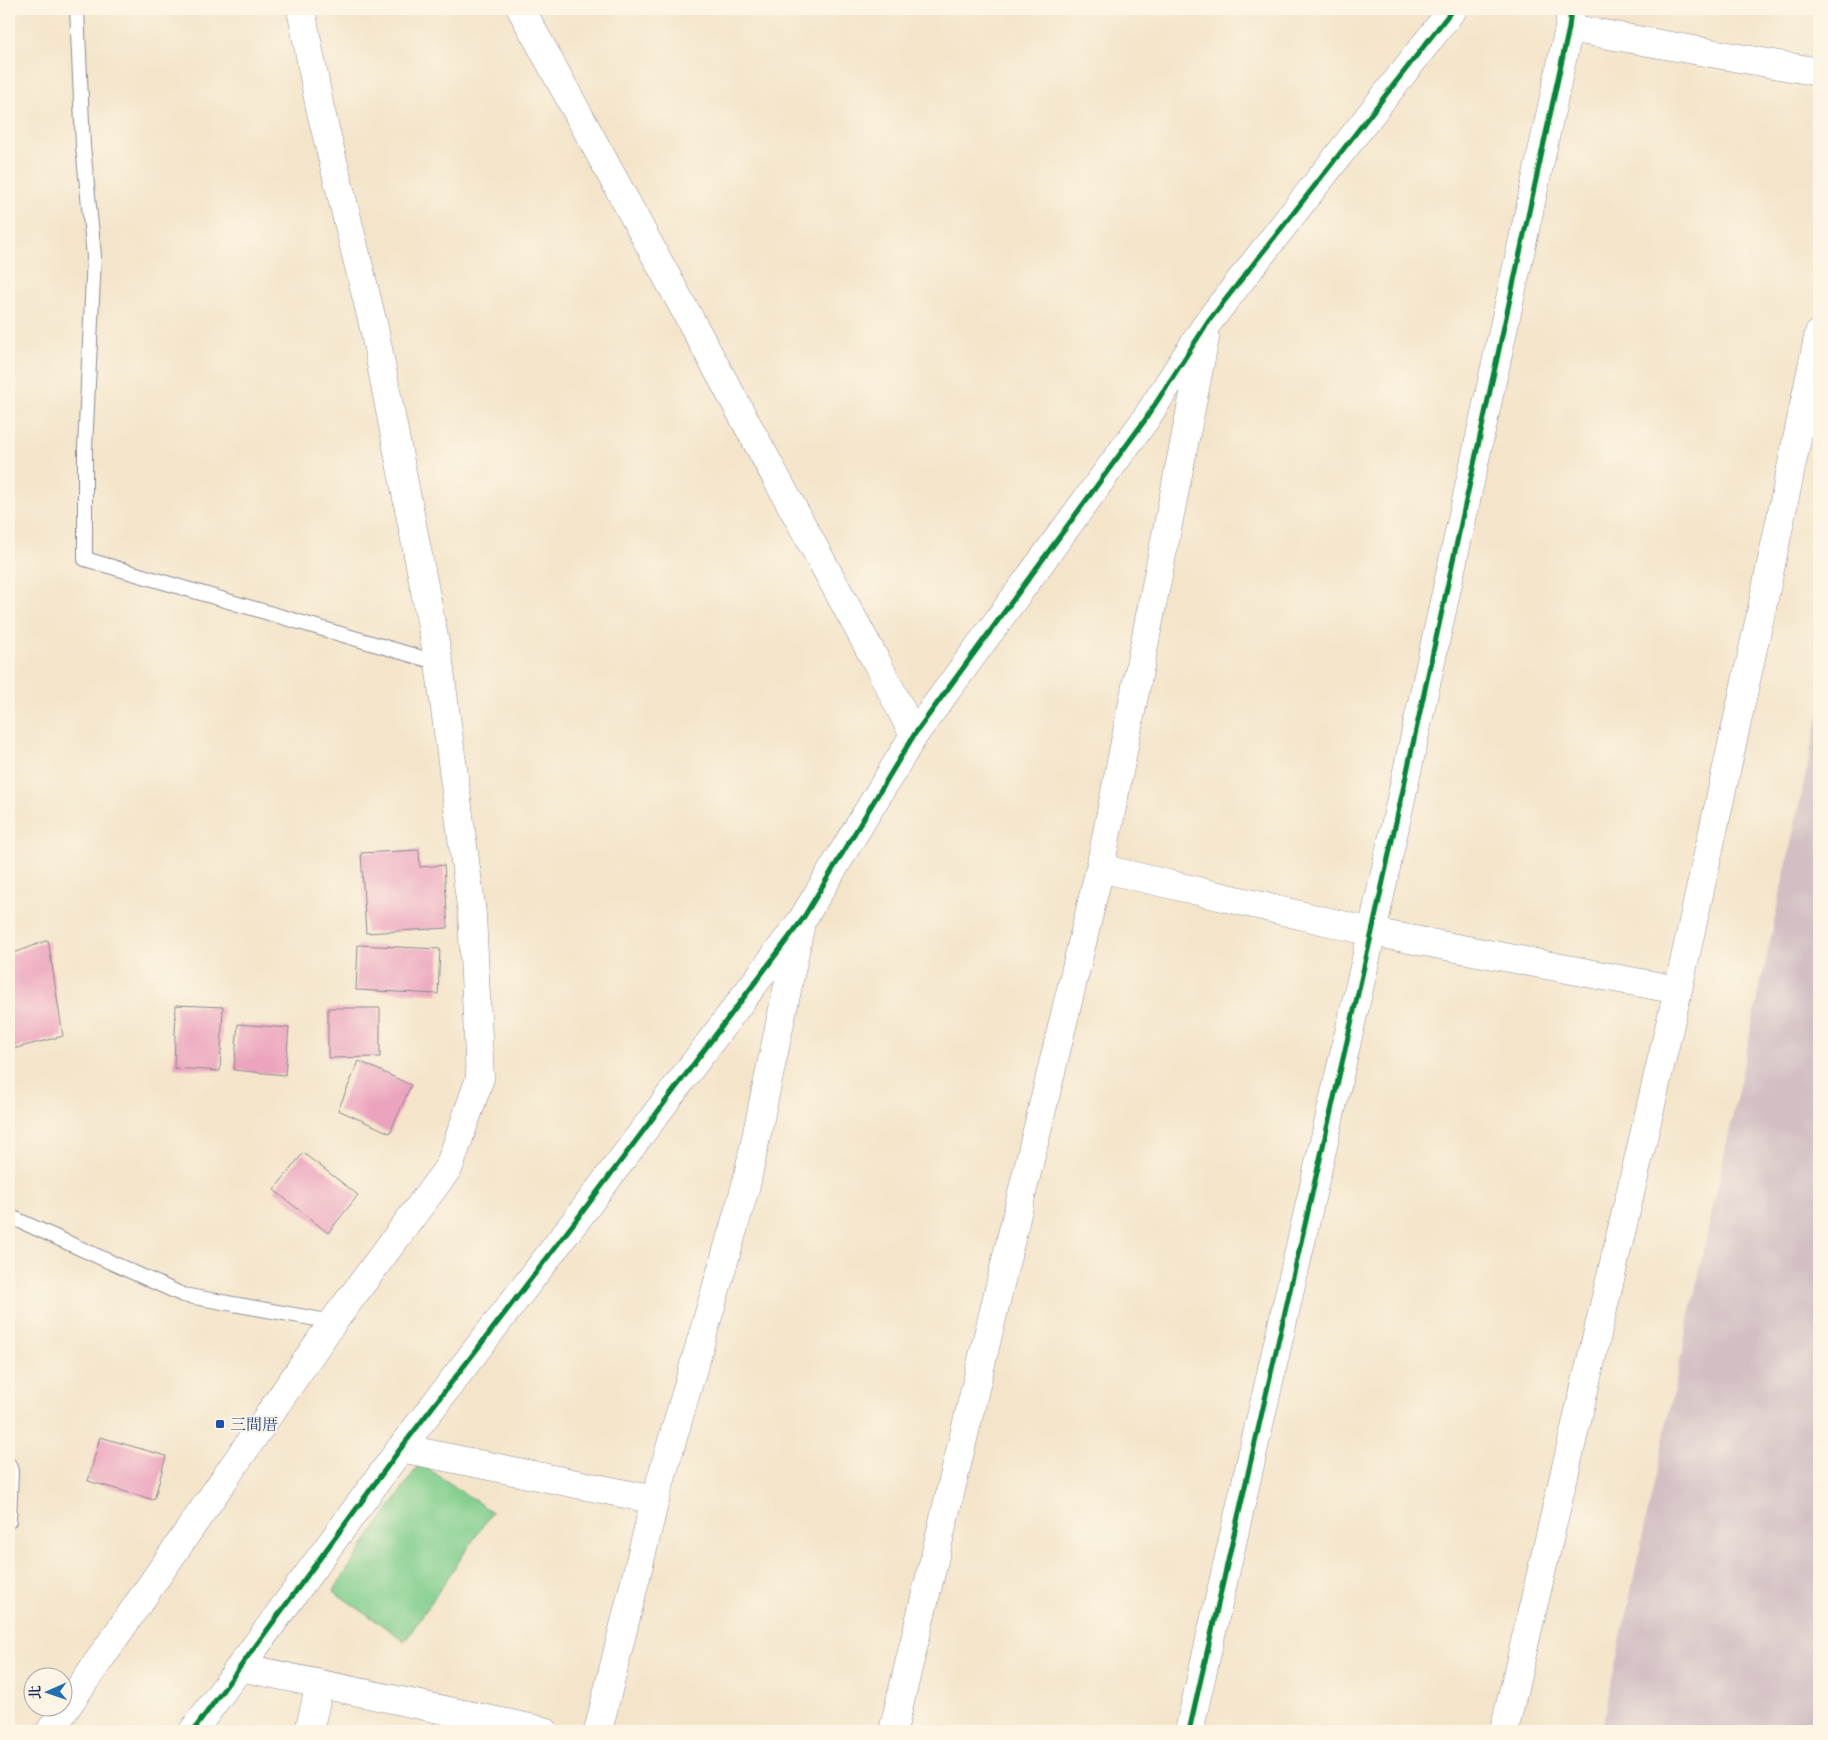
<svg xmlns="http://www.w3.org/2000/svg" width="1828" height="1740" font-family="'Gentium Book Plus','Noto Serif TC',serif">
<rect width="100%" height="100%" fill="#fcf5e5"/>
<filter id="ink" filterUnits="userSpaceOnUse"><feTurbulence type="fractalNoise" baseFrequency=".02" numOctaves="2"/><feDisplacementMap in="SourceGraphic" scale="10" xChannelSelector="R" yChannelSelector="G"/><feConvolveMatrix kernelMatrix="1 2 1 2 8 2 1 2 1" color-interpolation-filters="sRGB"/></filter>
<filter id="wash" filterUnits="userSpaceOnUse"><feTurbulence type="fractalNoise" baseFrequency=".0096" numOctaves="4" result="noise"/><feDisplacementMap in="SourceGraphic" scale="20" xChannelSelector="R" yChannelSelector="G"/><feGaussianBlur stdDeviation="1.12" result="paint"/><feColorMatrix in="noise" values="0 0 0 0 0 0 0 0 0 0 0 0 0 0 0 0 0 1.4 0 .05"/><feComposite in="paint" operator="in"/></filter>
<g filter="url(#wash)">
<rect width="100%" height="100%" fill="#f4e5ca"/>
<path fill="#d2bec3" d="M1819,712V1731H1601Z"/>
<path fill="#83cf8e" stroke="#4f7f76" d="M420,1463L492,1512L405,1641L333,1591Z"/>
<g id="blocks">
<path fill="#eca4be" d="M419,850L420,867L444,865L448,928L366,933L361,853Z
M48,940L63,1036L9,1050V955Z
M358,945L440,949L438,994L356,990Z
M176,1005L223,1007L220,1071L174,1068Z
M328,1008H380V1057L328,1058Z
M238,1024L289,1028L285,1075L234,1070Z
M359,1061L411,1085L390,1133L338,1110Z
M303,1153L358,1195L328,1233L274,1190Z
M100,1437L166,1456L154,1500L88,1481Z"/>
</g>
</g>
<g filter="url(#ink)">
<use href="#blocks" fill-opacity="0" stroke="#888a94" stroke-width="1"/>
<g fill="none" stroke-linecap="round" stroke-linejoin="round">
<defs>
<path id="service" d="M77,9L83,146L94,256L85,448V559L439,663
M9,1216L183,1295L333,1322
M9,1465L11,1471L9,1521"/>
<path id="minor" d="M521,9L876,661L914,735
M1569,28L1819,72
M1100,868L1372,932L1678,990
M401,1448L655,1500
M240,1667L544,1731
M193,1731L401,1448L580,1215L802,920L914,735L1145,420L1208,322L1453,9
M309,1731L320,1684
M598,1731L655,1500L746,1185L800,928
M893,1731L1100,868L1205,338
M1189,1731L1372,932L1569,28L1571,9
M1504,1731L1678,990L1762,608L1819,333"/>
<path id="secondary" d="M50,1731L333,1322L449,1167L480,1078L472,914L439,663L374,328L320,108L301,9"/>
</defs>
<use href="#service" stroke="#888a94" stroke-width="16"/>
<use href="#minor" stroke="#888a94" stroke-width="29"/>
<use href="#secondary" stroke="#888a94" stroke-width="29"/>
<use href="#service" stroke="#fff" stroke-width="14"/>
<use href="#minor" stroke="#fff" stroke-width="28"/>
<use href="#secondary" stroke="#fff" stroke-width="28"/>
<defs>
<path id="cycleway" d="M193,1731L401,1448L580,1215L802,920L914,735L1145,420L1208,322L1453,9
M1189,1731L1372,932L1569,28L1571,9"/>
</defs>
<use href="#cycleway" stroke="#fcf5e5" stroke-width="8"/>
<use href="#cycleway" stroke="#00873e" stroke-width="5"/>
</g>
</g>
<rect fill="#1a4fb4" stroke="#fcf5e5" stroke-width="2" x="215" y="1419" width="10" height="10" rx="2.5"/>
<g text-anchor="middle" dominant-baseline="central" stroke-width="4" stroke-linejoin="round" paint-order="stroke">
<g font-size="16" fill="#164399" stroke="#fcf5e5" text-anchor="start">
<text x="230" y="1424">三間厝</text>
</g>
</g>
<rect width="1828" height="1740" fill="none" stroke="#fcf5e5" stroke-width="30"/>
<g transform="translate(48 1692) rotate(268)"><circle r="24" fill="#fcf5e5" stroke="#a2a6af"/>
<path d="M0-4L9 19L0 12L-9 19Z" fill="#1f6fb2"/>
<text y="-8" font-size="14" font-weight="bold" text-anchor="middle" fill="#1b2f5e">北</text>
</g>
</svg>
